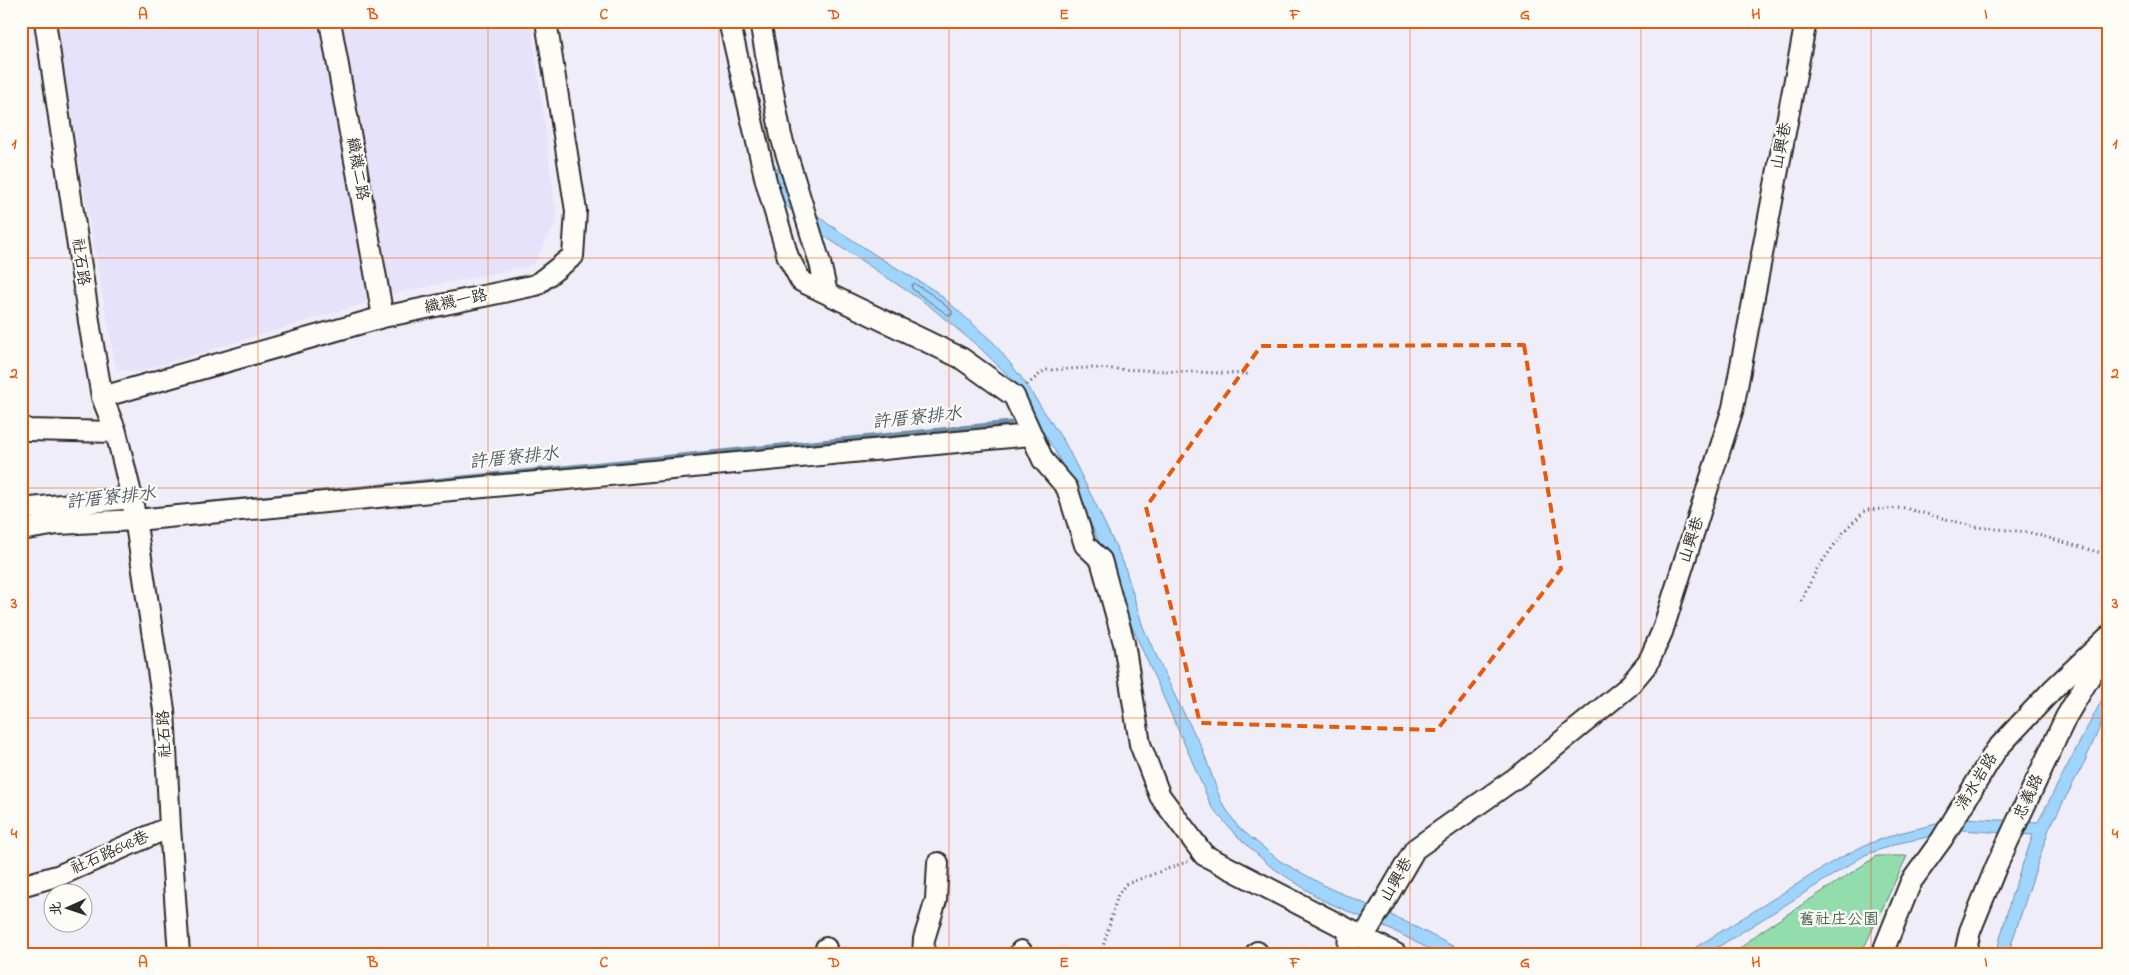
<svg xmlns="http://www.w3.org/2000/svg" width="2129" height="975" font-family="'Indie Flower','LXGW WenKai TC',sans-serif">
<rect width="100%" height="100%" fill="#efedf8"/>
<filter id="ink" filterUnits="userSpaceOnUse"><feTurbulence type="fractalNoise" baseFrequency=".02" numOctaves="2"/><feDisplacementMap in="SourceGraphic" scale="10" xChannelSelector="R" yChannelSelector="G"/><feConvolveMatrix kernelMatrix="1 2 1 2 8 2 1 2 1" color-interpolation-filters="sRGB"/></filter>
<g filter="url(#ink)">
<path fill="#e5e2f9" d="M54,21H531L557,221L533,265L406,291L136,372L116,368Z"/>
<path fill="#93dcac" stroke="#5f846c" d="M1877,856H1907L1861,954H1733L1760,932Z"/>
<path fill="#9fd4fd" stroke="#7190a9" d="M726,52L754,136L771,159L792,194L828,224L880,258L937,292L993,342L1021,377L1065,443L1097,507L1124,564L1143,627L1176,698L1202,748L1221,801L1238,827L1280,861L1329,888L1402,920L1468,954H1439L1398,933L1322,900L1270,866L1233,832L1211,806L1189,754L1132,627L1111,570L1087,515L1054,449L1031,413L1016,383L980,348L927,304L815,230L779,200L761,164L744,136Z
M2108,688V708L2085,761L2049,829L2008,954H1996L2012,894L2033,835L1962,830L1899,843L1865,855L1707,954H1685L1834,861L1865,845L1899,833L1961,818L2038,822Z"/>
<g fill="none" stroke-linecap="round" stroke-linejoin="round">
<path stroke="#596f7f" stroke-width="1" d="M915,284L934,296L952,311V315H948L912,289V285Z"/>
<path stroke="#7190a9" stroke-width="5" d="M202,504L1010,423"/>
<defs>
<path id="minor" d="M45,21L90,328L102,397L116,432L132,498L164,710L170,827L179,954
M330,21L383,317
M729,21L766,181L788,257L801,281L961,358L1014,396L1043,460L1067,488L1085,545L1101,560L1124,643L1140,744L1160,796L1204,855L1396,954
M760,21L781,136L820,263L827,293
M102,397L383,317L536,285L573,256L576,211L546,21
M21,426L28,430L116,432
M21,509L132,498
M21,530L58,524L136,520L1031,435
M21,886L60,875L170,827
M1363,938L1415,849L1524,772L1628,687L1648,663L1662,632L1733,408L1806,21
M826,948V954
M923,954L924,939L936,900L938,863
M1021,954V951
M1257,954V952
M1348,954L1349,930
M1882,954L1911,882L1942,839L1996,750L2053,689L2108,637
M1965,954L1970,931L1996,867L2066,717L2108,646"/>
</defs>
<use href="#minor" stroke="#2b2b2b" stroke-width="24"/>
<path stroke="#2b2b2b" stroke-width="3" stroke-dasharray="1 4" stroke-linecap="butt" d="M1027,385L1045,370L1089,368L1248,374
M1801,601L1817,569L1845,530L1866,510L1904,508L1976,527L2028,532L2108,555
M1101,954L1118,894L1126,884L1189,861"/>
<use href="#minor" stroke="#fdfcf7" stroke-width="20"/>
</g>
</g>
<path fill="none" stroke="#e8590c" stroke-width="4" stroke-dasharray="10 6" stroke-linejoin="round" d="M1524,345L1561,569L1437,730L1200,723L1146,507L1261,346Z"/>
<path fill="none" stroke="#e8590c" stroke-width="1" stroke-opacity="0.55" d="M258,21V954M488,21V954M719,21V954M949,21V954M1180,21V954M1410,21V954M1641,21V954M1871,21V954M21,258H2108M21,488H2108M21,718H2108"/>
<g text-anchor="middle" dominant-baseline="central" stroke-width="4.5" stroke-linejoin="round" paint-order="stroke">
<g font-size="16" fill="#2b2b2b" stroke="#fdfcf7">
<text transform="translate(1782 146) rotate(-79)">山興巷</text>
<text transform="translate(357 169) rotate(80)">織襪二路</text>
<text transform="translate(80 262) rotate(82)">社石路</text>
<text transform="translate(456 302) rotate(-12)">織襪一路</text>
<text transform="translate(1692 540) rotate(-72)">山興巷</text>
<text transform="translate(165 734) rotate(-93)">社石路</text>
<text transform="translate(1977 782) rotate(-58)">清水岩路</text>
<text transform="translate(2029 797) rotate(-65)">忠義路</text>
<text transform="translate(110 853) rotate(-24)">社石路648巷</text>
<text transform="translate(1397 880) rotate(-60)">山興巷</text>
</g>
<g font-size="16" fill="#4a6052" stroke="#fdfcf7">
<text x="1839" y="920">舊社庄公園</text>
</g>
<g font-size="18" font-style="italic" fill="#4e5e6a" stroke="#fdfcf7">
<text transform="translate(917 419) rotate(-6)">許厝寮排水</text>
<text transform="translate(514 459) rotate(-6)">許厝寮排水</text>
<text transform="translate(111 499) rotate(-6)">許厝寮排水</text>
</g>
</g>
<rect width="2129" height="975" fill="none" stroke="#fdfcf7" stroke-width="55"/>
<g transform="translate(68 908) rotate(267)"><circle r="24" fill="#fdfcf7" stroke="#a9a8a5"/>
<path d="M0-4L9 19L0 12L-9 19Z" fill="#2b2b2b"/>
<text y="-8" font-size="14" font-weight="bold" text-anchor="middle" fill="#2b2b2b">北</text>
</g>
<rect x="28" y="28" width="2074" height="920" fill="none" stroke="#e8590c" stroke-width="2"/>
<g font-size="16" text-anchor="middle" font-weight="bold" fill="#e8590c">
<text x="143" y="19">A</text>
<text x="373" y="19">B</text>
<text x="604" y="19">C</text>
<text x="834" y="19">D</text>
<text x="1064" y="19">E</text>
<text x="1295" y="19">F</text>
<text x="1525" y="19">G</text>
<text x="1756" y="19">H</text>
<text x="1986" y="19">I</text>
<text x="14" y="148">1</text>
<text x="2115" y="148">1</text>
<text x="14" y="378">2</text>
<text x="2115" y="378">2</text>
<text x="14" y="608">3</text>
<text x="2115" y="608">3</text>
<text x="14" y="838">4</text>
<text x="2115" y="838">4</text>
<text x="143" y="967">A</text>
<text x="373" y="967">B</text>
<text x="604" y="967">C</text>
<text x="834" y="967">D</text>
<text x="1064" y="967">E</text>
<text x="1295" y="967">F</text>
<text x="1525" y="967">G</text>
<text x="1756" y="967">H</text>
<text x="1986" y="967">I</text>
</g>
</svg>
